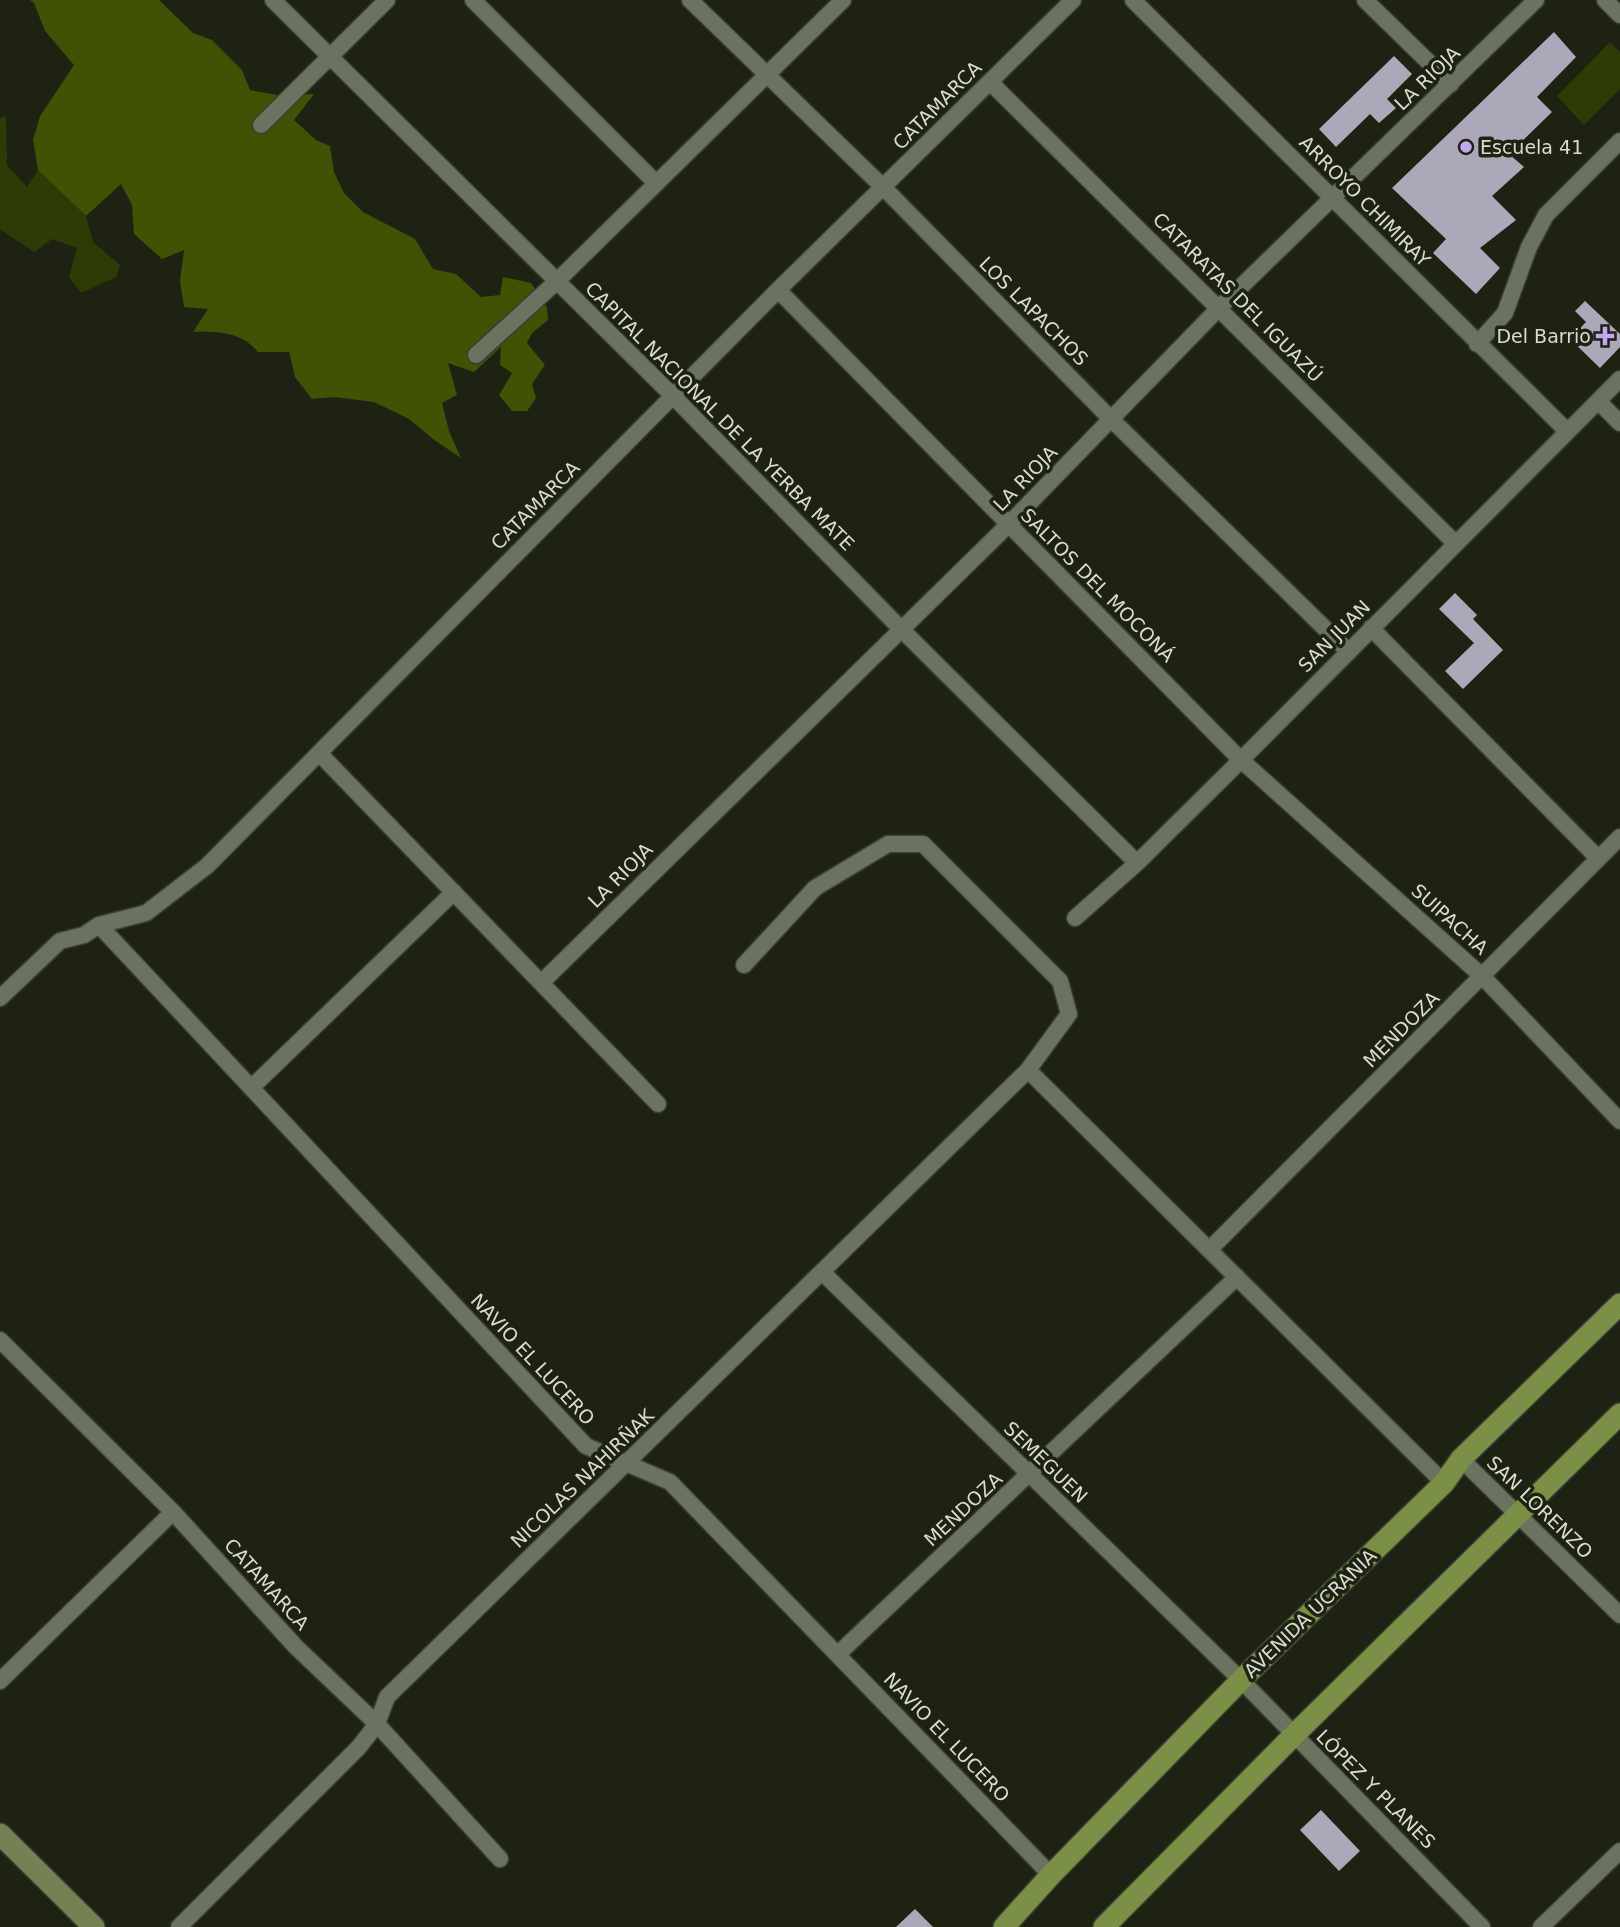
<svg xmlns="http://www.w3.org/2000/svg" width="1620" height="1927" font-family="'DejaVu Sans',sans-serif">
<rect width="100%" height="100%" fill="#1d2213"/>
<path fill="#2e3b06" d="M1610,42L1620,52V89L1584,125L1557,96Z
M6,116L7,165L27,187L38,170L86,216L93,242L120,265L116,277L81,293L69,277L77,248L52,239L34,252L0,229V118Z"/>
<path fill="#405204" d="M30,0H159L193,33L212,40L242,70L250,90L277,95L314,94L294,120L316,140L330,146L334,172L344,193L363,212L415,239L433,269L456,274L481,297L500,295L503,277L531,283L547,307L548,320L532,333L527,343L545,365L532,384L536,398L527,411H512L499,395L512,373L500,365L501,347L474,372L448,363L457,395L442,403L449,431L461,458L433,439L409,419L374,402L334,397L312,399L295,377L289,352H258C242,332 217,331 193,332L208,309L184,307L180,281L184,250L162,259L134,234L132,205L121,184L86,216L38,170L33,140L40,116L74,65L45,31L34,3Z"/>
<path fill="#ada7ba" d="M1554,32L1576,57L1537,97L1552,112L1509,154L1524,167L1492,196L1516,220L1480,248L1500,268L1476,294L1433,253L1446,239L1392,188Z
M1394,56L1412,74L1387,99L1396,108L1379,123L1370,114L1336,147L1319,129Z
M1585,301L1620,334V347L1600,368L1570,339L1586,322L1575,311Z
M1455,593L1477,615L1473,619L1503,650L1463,689L1445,671L1474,643L1439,609Z
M1321,1810L1360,1851L1339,1871L1300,1830Z
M915,1909L933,1927H896Z"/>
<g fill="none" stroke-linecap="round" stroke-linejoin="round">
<defs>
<path id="street" d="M273,0L673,396L902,630L1137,863
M473,0L655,182
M690,0L884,188L1111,419L1348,651
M1133,0L1567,431
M1365,0L1451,84
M1605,0L1620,15
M990,82L1455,543
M261,125L387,0
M778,290L1241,760L1483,977L1620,1121
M1477,344L1505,313L1529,247L1546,215L1620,141
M476,355L556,282L843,0
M1598,401L1620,423
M1371,628L1598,858
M319,753L658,1104
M1075,918L1137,863L1241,760L1620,379
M99,925L586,1446L670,1482L1051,1875
M541,983L1009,524L1220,307L1536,0
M0,998L60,941L84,935L99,925L146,913L207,866L778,290L1073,0
M1028,1070L1444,1483
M251,1088L454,892
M1210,1249L1620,837
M823,1273L1241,1680L1482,1927
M0,1340L173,1512L296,1647L377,1724L500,1859
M1461,1459L1620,1615
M838,1654L1237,1277
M0,1681L173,1512
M179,1927L359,1747L377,1724L387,1697L1028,1070L1069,1014L1060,981L923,844H888L815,888L744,965
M1541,1927L1620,1851"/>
<path id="secondary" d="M0,1834L94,1927"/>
<path id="primary" d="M1004,1927L1051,1875L1241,1680L1444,1483L1461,1459L1620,1304
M1104,1927L1294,1735L1620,1414"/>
</defs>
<use href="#street" stroke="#3a3e33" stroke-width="19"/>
<use href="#secondary" stroke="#3a3e33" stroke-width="24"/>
<use href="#primary" stroke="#3a3e33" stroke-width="24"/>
<use href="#street" stroke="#6b725f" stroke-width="16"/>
<use href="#secondary" stroke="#738153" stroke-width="21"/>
<use href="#primary" stroke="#7b8f46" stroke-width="21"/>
</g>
<g fill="#c3a7f2" stroke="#1d2213" stroke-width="2.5">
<circle cx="1466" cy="147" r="7"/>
<path d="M1601.5 325.5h7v7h7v7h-7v7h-7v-7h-7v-7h7z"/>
</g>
<g text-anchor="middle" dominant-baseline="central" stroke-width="7" stroke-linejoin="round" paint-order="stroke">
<g font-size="19" fill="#d8dcd1" stroke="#1d2213">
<text transform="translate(1427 78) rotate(-44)">LA RIOJA</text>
<text transform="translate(937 105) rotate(-45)">CATAMARCA</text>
<text transform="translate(1365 201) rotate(45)">ARROYO CHIMIRAY</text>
<text transform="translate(1238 297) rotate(45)">CATARATAS DEL IGUAZÚ</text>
<text transform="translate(1034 311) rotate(45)">LOS LAPACHOS</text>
<text transform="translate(720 416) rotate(45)">CAPITAL NACIONAL DE LA YERBA MATE</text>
<text transform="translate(1025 478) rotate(-46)">LA RIOJA</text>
<text transform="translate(535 505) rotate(-45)">CATAMARCA</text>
<text transform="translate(1098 585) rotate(45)">SALTOS DEL MOCONÁ</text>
<text transform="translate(1334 636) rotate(-45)">SAN JUAN</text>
<text transform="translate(620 875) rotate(-45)">LA RIOJA</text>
<text transform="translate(1450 919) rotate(42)">SUIPACHA</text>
<text transform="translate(1401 1029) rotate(-45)">MENDOZA</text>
<text transform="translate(533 1359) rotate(47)">NAVIO EL LUCERO</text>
<text transform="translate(1046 1462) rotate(44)">SEMEGUEN</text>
<text transform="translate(582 1478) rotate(-44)">NICOLAS NAHIRÑAK</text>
<text transform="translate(1540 1507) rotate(44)">SAN LORENZO</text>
<text transform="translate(963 1509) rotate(-43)">MENDOZA</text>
<text transform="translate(267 1584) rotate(48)">CATAMARCA</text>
<text transform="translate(1310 1613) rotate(-44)">AVENIDA UCRANIA</text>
<text transform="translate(947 1737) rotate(46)">NAVIO EL LUCERO</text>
<text transform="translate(1376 1789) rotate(45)">LÓPEZ Y PLANES</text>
</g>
<g font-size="19" fill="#d8dcd1" stroke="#1d2213" text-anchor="start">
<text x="1480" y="147">Escuela 41</text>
<text x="1591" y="336" text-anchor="end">Del Barrio</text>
</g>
</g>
</svg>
